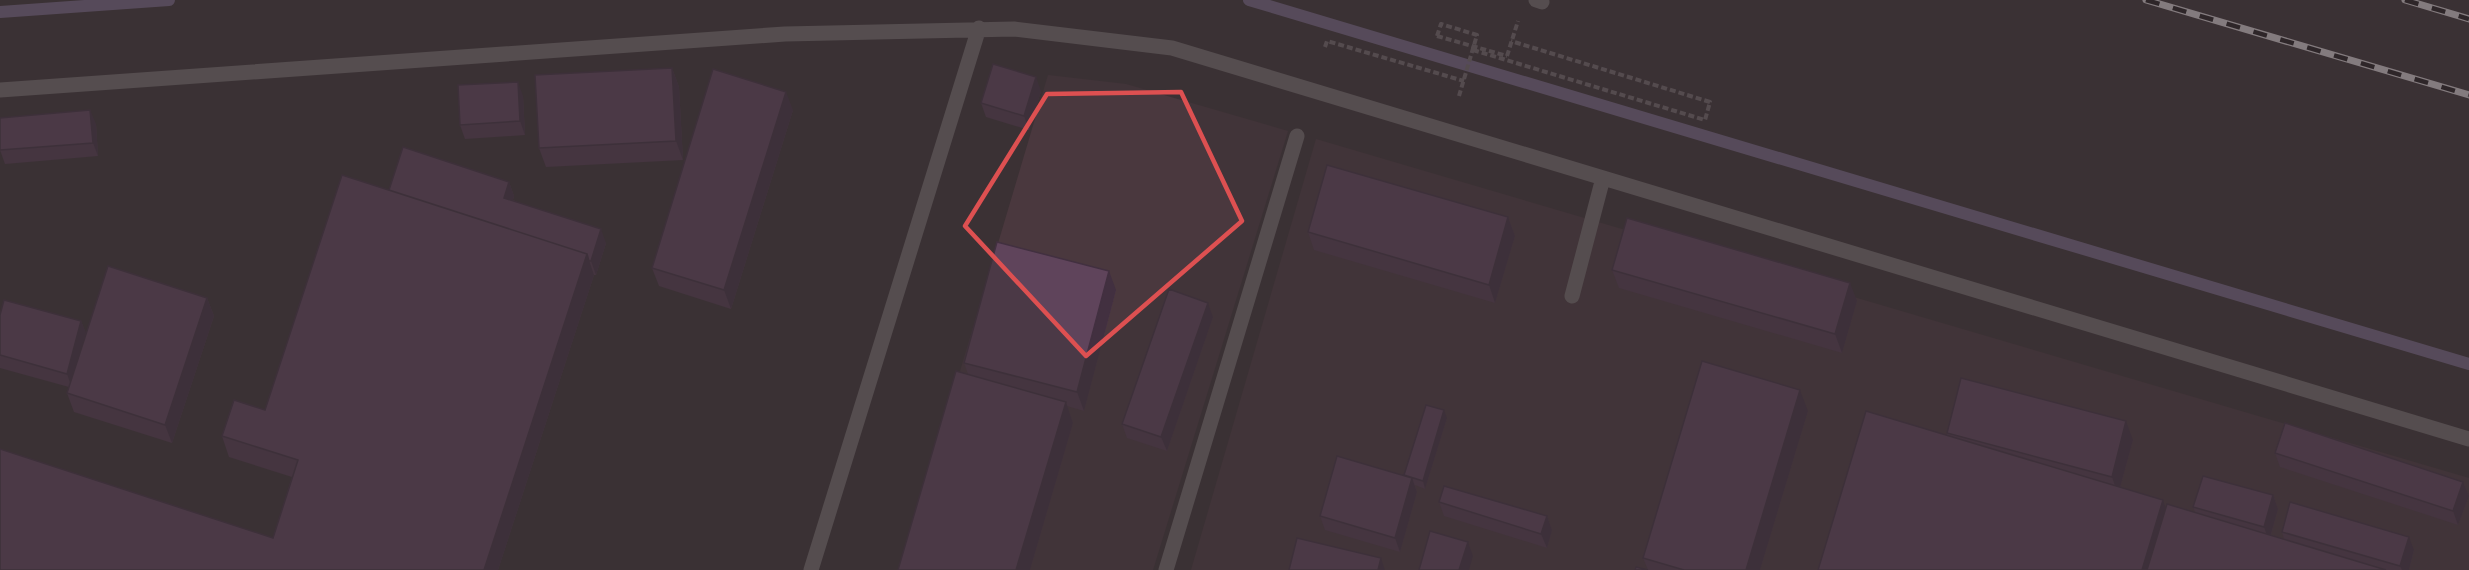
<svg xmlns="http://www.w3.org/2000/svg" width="2469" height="570" font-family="Lato,sans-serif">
<rect width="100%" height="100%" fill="#3b3134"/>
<path fill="#4a383e" d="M1048,75L1126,84L1288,131L1153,570H901Z
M1316,139L2469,478V570H1191Z"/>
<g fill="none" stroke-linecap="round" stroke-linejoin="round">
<path stroke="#786988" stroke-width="12" d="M1249,0L2469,364
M0,12L169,0"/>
<path stroke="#746b6e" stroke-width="4" stroke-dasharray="6 3" stroke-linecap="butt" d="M1437,36L1441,24L1477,35L1459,96
M1325,47L1327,41L1464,81
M1473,50L1705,120L1710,102L1511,41
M1507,56L1518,21"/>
<path stroke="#75706f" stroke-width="15" d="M1536,0L1542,2
M0,90L785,34L1014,29L1172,48L2469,439
M1572,296L1603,178
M811,570L979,28
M1166,570L1297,136"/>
<defs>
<path id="rail" d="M2146,0L2469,95
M2405,0L2469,19"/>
</defs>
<use href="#rail" stroke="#dcd5d7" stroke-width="7"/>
<use href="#rail" stroke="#1f1a1c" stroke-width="4.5" stroke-dasharray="14" stroke-linecap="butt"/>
<path stroke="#746b6e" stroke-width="4" stroke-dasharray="6 3" stroke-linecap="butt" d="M1437,36L1507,56"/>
</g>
<path fill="#523a4e" d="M672,68L679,87L683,160L546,167L539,148Z
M1041,91L1029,130L986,117L981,103Z
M523,96L525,135L465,139L460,125Z
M793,110L731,309L659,286L652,268Z
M96,124L98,156L5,164L0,150Z
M509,182L514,196L513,200L606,243L596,275H594L498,570H0L273,538L292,477L229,457L222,436L265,410L389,190Z
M1508,217L1515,236L1495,303L1314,250L1308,232Z
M1612,270L1857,301L1842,353L1619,288Z
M1116,290L1084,411L1067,406L1073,423L1030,570H898L968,374L964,363Z
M207,298L214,316L172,443L74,412L67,393L69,387L0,368V315L81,321L86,334Z
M1213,317L1167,451L1127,438L1122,424Z
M1808,411L1760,570H1648L1643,558Z
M1447,418L1425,489L1415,485L1417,492L1400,552L1325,530L1320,516L1404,476Z
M1947,433L2133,440L2120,488L2166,508L2195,512L2193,507L2273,495L2278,509L2271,535L2284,539L2282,532L2414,550L2409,570H1818L1947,436Z
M2275,453L2463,482L2469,496L2458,525L2280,467Z
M1439,502L1547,516L1552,530L1547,548L1444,516Z"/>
<path fill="#423040" d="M672,68L679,87L683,160L676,141Z
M1036,77L1041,91L1029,130L1024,116Z
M518,82L523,96L525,135L520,121Z
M786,92L793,110L731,309L724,290Z
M90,110L96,124L98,156L93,143Z
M509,182L514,196L509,212L504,198Z
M1508,217L1515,236L1495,303L1489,285Z
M601,229L606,243L596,275L591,261Z
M587,254L594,275L498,570H484Z
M1109,271L1116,290L1084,411L1077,392Z
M1850,283L1857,301L1842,353L1835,334Z
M207,298L214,316L172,443L165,425Z
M1208,303L1213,317L1167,451L1161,437Z
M81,321L87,335L72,388L67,374Z
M1800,390L1808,411L1760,570H1746Z
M1066,402L1073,423L1030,570H1016Z
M1444,410L1447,418L1425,489L1423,481Z
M2126,421L2133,440L2118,495L2112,477Z
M1412,478L1417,492L1400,552L1395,538Z
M2463,482L2469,496L2458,525L2453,511Z
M2273,495L2278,509L2269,541L2264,527Z
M2163,500L2170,521L2156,570H2142Z
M1547,516L1552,530L1547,548L1541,534Z
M2409,537L2414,550L2409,570H2402L2400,566Z
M1468,542L1473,556L1469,570H1459Z
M1381,558L1385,570H1378Z"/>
<path fill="#5f445b" stroke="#423040" stroke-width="1.5" d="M993,64L1036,77L1024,116L981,103Z
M672,68L676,141L539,148L535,75Z
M713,69L786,92L724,290L652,268Z
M518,82L520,121L460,125L458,85Z
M90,110L93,143L0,150V118Z
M403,147L509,182L504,198L601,229L591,261H589L587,254L389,190Z
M1327,165L1508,217L1489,285L1308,232Z
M342,175L587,254L484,570H0V449L273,538L298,460L222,436L234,400L265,410Z
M1627,218L1850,283L1835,334L1612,270Z
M997,242L1109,271L1077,392L964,363Z
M108,266L207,298L165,425L67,393Z
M1169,289L1208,303L1161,437L1122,424Z
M4,300L81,321L67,374L0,355V315Z
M1702,361L1800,390L1746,570H1684L1643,558Z
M956,371L1066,402L1016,570H898Z
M1961,378L2126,421L2112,477L1947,433Z
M1426,405L1444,410L1423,481L1404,475Z
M1866,411L2163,500L2142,570H1818Z
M2285,423L2463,482L2453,511L2275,453Z
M1337,456L1412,478L1395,538L1320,516Z
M2203,476L2273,495L2264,527L2193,507Z
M1444,486L1547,516L1541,534L1439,502Z
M2290,502L2409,537L2400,566L2282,532Z
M2167,504L2386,570H2147Z
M1430,531L1468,542L1459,570H1419Z
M1297,538L1381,558L1378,570H1289Z
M1636,567L1648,570H1635Z"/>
<path d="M0 0H2469V570H0ZM1181,92L1242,221L1086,356L965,226L1047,94Z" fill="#3b3134" fill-opacity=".55" fill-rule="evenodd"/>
<path fill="none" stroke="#dd5051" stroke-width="4.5" stroke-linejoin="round" d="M1181,92L1242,221L1086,356L965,226L1047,94Z"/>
</svg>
